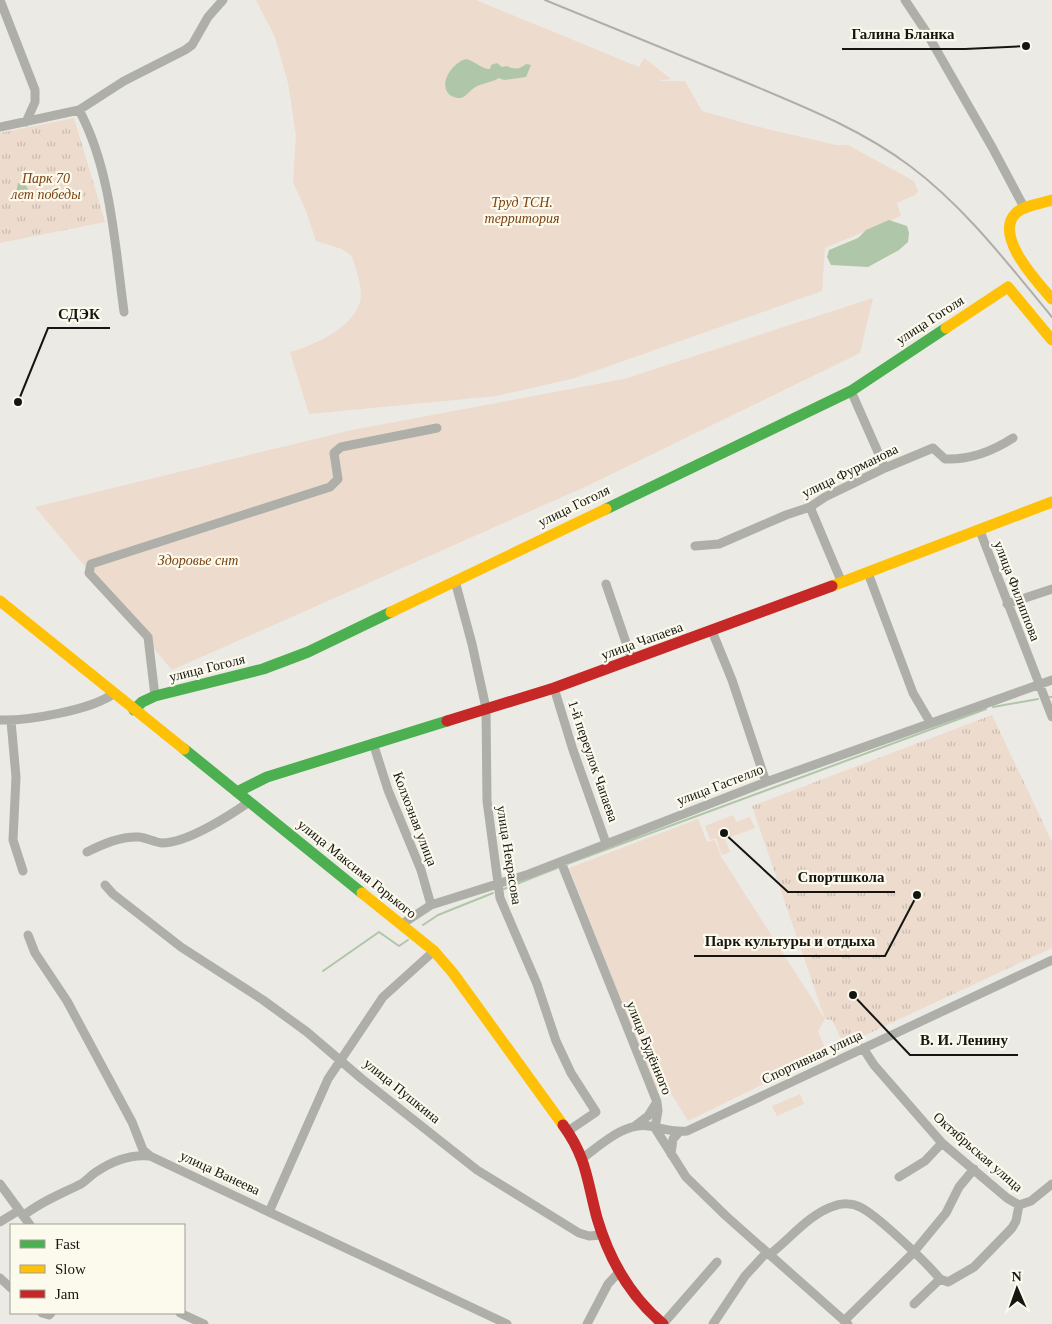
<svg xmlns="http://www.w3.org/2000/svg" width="1052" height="1324" font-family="Georgia,serif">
<defs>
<pattern id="grass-tufts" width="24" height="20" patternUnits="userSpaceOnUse" patternTransform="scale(1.25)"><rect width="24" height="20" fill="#eddbce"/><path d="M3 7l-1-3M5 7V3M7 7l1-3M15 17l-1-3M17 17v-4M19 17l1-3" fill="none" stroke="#cabbb0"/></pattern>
</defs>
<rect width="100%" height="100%" fill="#eceae4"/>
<path fill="url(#grass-tufts)" d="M74,118L105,222L0,243V133Z
M992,715L1052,842V948L844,1045L832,1020L825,1019L752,806Z"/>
<path fill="#eddbce" d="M256,0H476L639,67L644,58L671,79L657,81H685L702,111L755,126L836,145H848L914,181L918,191L915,195L897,203L901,216L825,248L822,291L575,378L496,396L309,414L290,352C315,345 361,325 361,294C361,282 355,267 352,256L342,249L316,241L306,211L293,182L296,135L288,83L275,37Z
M873,298L860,353L587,486L172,670L35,507L352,430L624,379Z
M733,815L736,822L750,817L755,828L725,839L730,852L722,855L716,838L710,840L705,826Z
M698,819L707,842L715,840L722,858L825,1019L818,1031L827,1053L688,1121L668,1088L662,1086L656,1089L569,868Z
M800,1094L804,1104L777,1116L772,1106Z"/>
<path fill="#afc7a8" d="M466,59C475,61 481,69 490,69L491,65L497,63L502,67L507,66C515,70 520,69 526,64L531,65L526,77L504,80L499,78C491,83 481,83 474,88C469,91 465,99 458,98C434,94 448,64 466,59Z
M18,183L25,184L28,189V200L22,202L16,192Z
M889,220L907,226L909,233L908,242L899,250L868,267L831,265L827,257L829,250L858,238L866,230Z"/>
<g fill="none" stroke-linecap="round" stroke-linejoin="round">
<path stroke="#afc7a8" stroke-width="2" d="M1050,697H1052
M993,707L1038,699
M567,864L986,709
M504,889L557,868
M423,925L438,915L493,893
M323,971L379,932L399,946L408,940"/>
<path stroke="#aeafa8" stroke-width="9" d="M0,0L35,90V102L26,122
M905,0L925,30L992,147L1025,209
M79,110C111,169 115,246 124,312
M0,127L79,110L124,81L185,50L192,45L208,17L223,0
M851,391L885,468
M810,507L842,583
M980,531L1052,717
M695,546L719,544L786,515L810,507L825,497L885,468L933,448L945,459C969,460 993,451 1013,438
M868,573L913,693L930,722
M455,581L472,644L486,708L487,801L500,898L537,984L556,1041L571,1073L596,1112L568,1131
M606,584L632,660
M1007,604L1052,589
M712,631L732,680L766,782
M554,688L573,750L606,843
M155,696L148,637L89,573L91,564L330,487L338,479L334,453L341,447L437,428
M0,720C28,721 91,710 113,694
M11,721L16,777L13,840L23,871
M373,743L388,790L421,870L431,905
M87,852C103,844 121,836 139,837C147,838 154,842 162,843C187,843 229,816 249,802
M561,862L657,1102L658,1111L655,1128L686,1177L726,1216L848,1324
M105,885L113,894L181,947L263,1000L307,1032L362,1079L477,1170L579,1233L589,1236L602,1235
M402,924L431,905L529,874L766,782L1052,680
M28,935L35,953L67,1001L132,1122L143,1150L150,1156L507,1324
M863,1048L874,1065L942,1143L1007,1198L1019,1205
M636,1125L648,1116L657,1102
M671,1154L673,1139L679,1132
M584,1157C602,1144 625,1122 649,1126C661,1128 674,1133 687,1131L1052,960
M899,1177L925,1161L942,1143
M0,1184L30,1225
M1019,1205L1031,1201L1052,1184
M269,1212L328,1079L383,997L434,951
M23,1216C40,1202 61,1194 81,1184C86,1181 90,1176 96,1172C112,1161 131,1154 150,1156
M0,1222L18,1211
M769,1255C790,1239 809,1214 834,1206C841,1203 853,1203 860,1207C877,1215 927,1263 940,1279
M0,1278L11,1288
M940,1279L948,1282L974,1267L1012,1228L1016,1221L1019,1205
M914,1304L940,1279
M42,1313L49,1315L51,1313
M180,1313L204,1324
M844,1321L913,1253L946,1213L959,1187L974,1169
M587,1324L608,1284L620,1271
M663,1324L717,1262
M713,1324L745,1276L767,1252"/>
<path stroke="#4caf50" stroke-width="11" d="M606,509L851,391L946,328
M134,710L142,702L155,696L263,669L308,652L391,612
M184,749L362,893
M237,792L267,777L447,721"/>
<path stroke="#ffc107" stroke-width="11" d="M1052,200C1041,204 1024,205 1016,213C993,235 1037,282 1052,299
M946,328L1008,287L1052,340
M832,586L1052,502
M0,601L184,749
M391,612L606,509
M362,893L434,951L453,973L563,1125"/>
<path stroke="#c62828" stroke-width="11" d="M447,721L554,688L832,586
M563,1125C587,1158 587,1181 597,1218C609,1259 630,1296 663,1324"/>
<path stroke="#afaea8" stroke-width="2" d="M545,0C610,26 674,53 738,79C797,104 858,127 910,166C965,207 1008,264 1052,317"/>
</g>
<g text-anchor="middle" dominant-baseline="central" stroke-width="4.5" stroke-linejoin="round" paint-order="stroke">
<g font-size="14" font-style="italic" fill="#7b4111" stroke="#fcfaed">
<text x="46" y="178">Парк 70<tspan x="46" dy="16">лет победы</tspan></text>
<text x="522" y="202">Труд ТСН.<tspan x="522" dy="16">территория</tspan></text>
<text x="198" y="560">Здоровье снт</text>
</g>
<g font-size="14" fill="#161611" stroke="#fcfaed">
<text transform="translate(930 320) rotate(-33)">улица Гоголя</text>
<text transform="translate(850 471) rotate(-26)">улица Фурманова</text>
<text transform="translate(574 506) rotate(-26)">улица Гоголя</text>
<text transform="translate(1017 591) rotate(69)">улица Филиппова</text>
<text transform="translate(642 641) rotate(-20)">улица Чапаева</text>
<text transform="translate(207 668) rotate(-14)">улица Гоголя</text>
<text transform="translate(593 761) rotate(71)">1-й переулок Чапаева</text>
<text transform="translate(720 785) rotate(-21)">улица Гастелло</text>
<text transform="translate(415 819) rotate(69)">Колхозная улица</text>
<text transform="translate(509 855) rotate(81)">улица Некрасова</text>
<text transform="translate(357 869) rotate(39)">улица Максима Горького</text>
<text transform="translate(649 1048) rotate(68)">улица Будённого</text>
<text transform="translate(812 1057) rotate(-25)">Спортивная улица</text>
<text transform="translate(402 1091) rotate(39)">улица Пушкина</text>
<text transform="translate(978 1152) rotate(41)">Октябрьская улица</text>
<text transform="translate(220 1173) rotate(25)">улица Ванеева</text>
</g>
</g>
<path fill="none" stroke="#161611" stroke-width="2" d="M1026 46L965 49H842M18 402L48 328H110M724 833L788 892H895M917 895L885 956H694M853 995L910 1055H1018"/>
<g fill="#161611" stroke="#fcfaed" stroke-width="2">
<circle cx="1026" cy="46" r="5"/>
<circle cx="18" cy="402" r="5"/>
<circle cx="724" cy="833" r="5"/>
<circle cx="917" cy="895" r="5"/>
<circle cx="853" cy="995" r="5"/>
</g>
<g font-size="15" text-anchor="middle" font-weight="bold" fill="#161611" stroke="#fcfaed" stroke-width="4.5" stroke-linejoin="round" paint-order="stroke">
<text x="903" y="39">Галина Бланка</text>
<text x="79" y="319">СДЭК</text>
<text x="841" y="882">Спортшкола</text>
<text x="790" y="946">Парк культуры и отдыха</text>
<text x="964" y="1045">В. И. Ленину</text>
</g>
<rect x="10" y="1224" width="175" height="90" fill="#fcfaed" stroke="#a09f95"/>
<rect x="20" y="1240" width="25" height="8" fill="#4caf50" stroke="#a09f95"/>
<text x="55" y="1249" font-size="15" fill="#161611">Fast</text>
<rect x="20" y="1265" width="25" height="8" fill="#ffc107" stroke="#a09f95"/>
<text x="55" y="1274" font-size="15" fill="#161611">Slow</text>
<rect x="20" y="1290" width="25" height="8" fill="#c62828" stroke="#a09f95"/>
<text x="55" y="1299" font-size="15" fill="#161611">Jam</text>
<g transform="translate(1017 1289) rotate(358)" stroke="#fcfaed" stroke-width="4" paint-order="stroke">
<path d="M0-4L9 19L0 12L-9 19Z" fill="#161611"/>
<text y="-8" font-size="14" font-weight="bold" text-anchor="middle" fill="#161611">N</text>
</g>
</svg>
